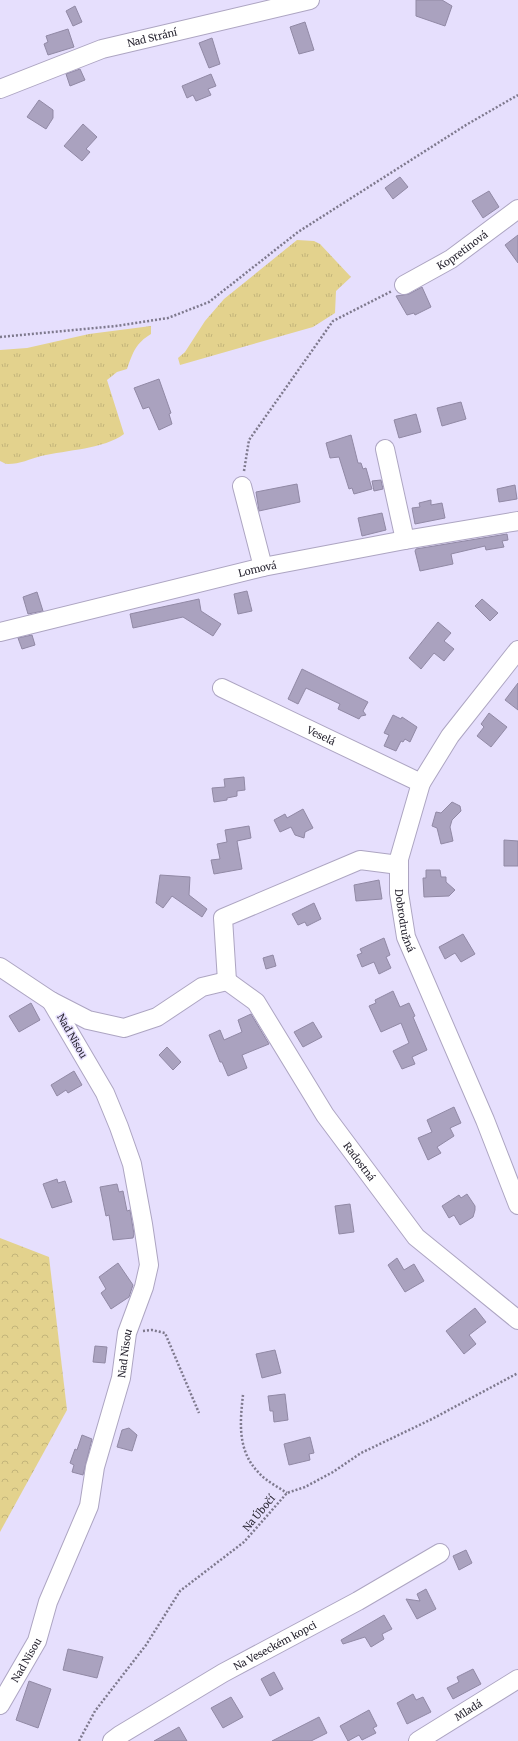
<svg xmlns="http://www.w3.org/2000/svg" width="518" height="1741" font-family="Merriweather,serif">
<defs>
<pattern id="grass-tufts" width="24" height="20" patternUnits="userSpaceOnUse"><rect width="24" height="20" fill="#e3d28d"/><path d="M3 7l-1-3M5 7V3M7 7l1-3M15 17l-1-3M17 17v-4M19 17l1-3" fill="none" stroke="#c3b47a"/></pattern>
<pattern id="forest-crowns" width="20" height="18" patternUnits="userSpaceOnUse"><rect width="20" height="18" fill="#e3d28d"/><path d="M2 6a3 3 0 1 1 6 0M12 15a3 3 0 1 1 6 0" fill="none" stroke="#c3b47a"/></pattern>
</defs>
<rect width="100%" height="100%" fill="#e6dffd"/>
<path fill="url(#grass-tufts)" d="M297,240L314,241L320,244L351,277L336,291L335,313L313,327L180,365L178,358L185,352L205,321L224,299Z
M151,326V334C136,343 133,352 127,369L117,372L107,380L124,434C104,449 67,450 41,456C30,459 20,464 8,464C5,464 3,462 0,461V350L27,348L89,334Z"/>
<path fill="url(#forest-crowns)" d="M0,1238L49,1257L67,1410L0,1532Z"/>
<path fill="#aaa2bf" stroke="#9189a5" d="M416,0H442L452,6L445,26L416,16Z
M75,6L82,22L73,26L66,11Z
M305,22L314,50L299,54L290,27Z
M68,29L74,47L48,55L44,44L48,42L46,36Z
M212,38L220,64L209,68L199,43Z
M80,69L85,80L70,86L66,74Z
M211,74L216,86L208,89L211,95L196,101L193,95L187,98L182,86Z
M39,100L53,110V118L46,129L27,117Z
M83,124L97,137L86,149L90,152L82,161L64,146Z
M400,177L408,187L393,199L385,188Z
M489,191L499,207L483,218L472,201Z
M518,235V263L505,245Z
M422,287L431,307L415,315L414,313L407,315L396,296L409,294Z
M159,379L171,413L169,414L172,424L159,430L149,407L143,409L134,388Z
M461,402L466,419L442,426L437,408Z
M416,414L421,432L399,438L394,420Z
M351,435L358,463H361L363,469L366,468L372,489L354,494L352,488L349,489L339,457L330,458L326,443Z
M381,480L383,489L374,491L372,481Z
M297,484L300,502L259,511L256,492Z
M515,485L517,499L499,502L497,489Z
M431,500V505L442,503L445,518L415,524L412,508L420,507L419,503Z
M382,513L386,530L362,536L358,518Z
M507,534L508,540L502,541L504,547L486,550L485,546L451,554L453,564L420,571L415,551L416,549Z
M247,591L252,611L238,614L234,594Z
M37,592L43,611L28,614L23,597Z
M199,599L201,611L221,624L213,636L183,617L133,628L130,614Z
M482,599L498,613L490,621L475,606Z
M438,622L451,633L444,641L454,649L444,661L434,653L421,669L409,658Z
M32,635L35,645L22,649L18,638Z
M302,669L368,702L363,711L366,715L361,716L359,719L338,709L340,704L306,688L298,704L288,699Z
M518,683V710L505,700Z
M489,713L507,727L491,747L477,736L484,727L481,724Z
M393,715L401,719L402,717L417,727L410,742L405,739L403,742L401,741L396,751L384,746L389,735L384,733Z
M244,777L245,790L237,791V796L227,798V800L214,802L212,788L225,787L224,779Z
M452,802L460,806L461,811L452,820L450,827L453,841L441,844L437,828L432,826L436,812L441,813Z
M303,809L313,828L305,832L304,838L295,835L291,827L280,832L274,820L285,814L287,818Z
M249,826L251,838L237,841L242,869L214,874L211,860L220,859L217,844L227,842L225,830Z
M504,840L518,841V866H504Z
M426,870H440L441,877H446V882L455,890L449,896L424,897L423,878H426Z
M160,875L190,877L189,895L207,909L202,917L172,896L163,908L156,903Z
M379,880L382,899L356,901L354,885Z
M314,903L321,919L307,926L305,922L298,925L292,914Z
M463,934L475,954L461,962L455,953L445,959L439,947Z
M384,938L390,955L386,957L391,968L379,974L374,962L362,967L357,955L362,953L360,949Z
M273,955L276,966L266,969L263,958Z
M393,991L400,1007L409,1003L415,1016L413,1017L427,1050L412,1057L415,1064L402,1069L393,1051L409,1043L401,1023L381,1032L369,1006L376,1003L375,1000Z
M31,1003L40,1020L19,1032L9,1016Z
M251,1014L269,1044L242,1055L247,1068L228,1076L222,1062H220L209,1035L220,1030L224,1040L242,1032L238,1020Z
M313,1022L322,1037L303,1047L294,1032Z
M167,1047L181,1062L173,1070L159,1055Z
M74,1071L82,1085L68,1093L66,1090L57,1096L51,1085Z
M454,1107L461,1123L450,1128L454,1136L437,1147L441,1153L428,1160L418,1138L432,1132L427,1120Z
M57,1179L58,1183L65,1181L72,1202L52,1208L43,1184Z
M117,1184L119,1192L123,1191L127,1211L130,1210L134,1234L133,1238L113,1240L109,1215L106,1216L100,1187Z
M467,1194L475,1206V1210L473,1217L460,1225L454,1215L449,1218L442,1206L459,1195L461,1198Z
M350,1204L354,1232L339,1234L335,1206Z
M397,1258L404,1270L414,1264L424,1281L405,1292L388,1265Z
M118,1263L133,1285L129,1297L111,1309L101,1293L106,1289L99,1277Z
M475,1308L486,1322L469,1335L476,1344L464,1354L446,1331Z
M95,1346L107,1347L105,1363L93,1362Z
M275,1350L281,1373L262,1378L256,1354Z
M285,1394L288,1420L274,1422L273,1411H270L268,1396Z
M129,1428L137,1435L132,1451L117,1447L122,1430Z
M82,1435L92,1439L83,1475L72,1472L74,1465L70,1463L75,1449L77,1450Z
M310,1437L314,1453L309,1454L310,1460L289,1465L284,1444Z
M466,1550L472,1563L459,1570L453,1556Z
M426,1589L436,1609L417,1619L406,1599L420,1601L417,1594Z
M384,1615L392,1629L382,1634L384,1639L371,1647L365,1637L343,1644L341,1640Z
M68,1649L103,1657L97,1678L63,1670Z
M473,1669L481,1684L453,1699L447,1688L459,1682L457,1677Z
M274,1672L283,1689L270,1696L261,1679Z
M29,1681L51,1689L38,1728L16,1720Z
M413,1694L416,1700L423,1697L431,1712L407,1724L397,1703Z
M231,1697L243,1717L223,1728L211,1708Z
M369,1710L377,1726L373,1728L376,1733L362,1740L359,1735L348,1741L340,1726Z
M319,1717L327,1733L311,1741H272Z
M179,1727L187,1741H154Z"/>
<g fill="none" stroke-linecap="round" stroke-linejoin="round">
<defs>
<g id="minor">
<path id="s1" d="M0,89L102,49L310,0"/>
<path id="s2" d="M404,285L451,259L518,209"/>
<path d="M385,449L405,540"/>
<path d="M242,486L263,567"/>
<path id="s3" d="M0,632L263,567L405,540L518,521"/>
<path id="s4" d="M518,650L450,736L421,783L399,859V893L406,937L485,1120L518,1205"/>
<path id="s5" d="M222,688L421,783"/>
<path d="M0,967L51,1001L88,1020L124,1028L157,1017L202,987L227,981"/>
<path id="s6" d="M227,981L256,1002L325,1115L416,1237L518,1320"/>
<path d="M227,981L223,918L360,860L399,865"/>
<path id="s7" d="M0,1705L37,1641L48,1602L89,1506L95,1467L121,1378L127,1333L144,1287L149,1265L143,1224L132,1164L119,1127L105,1093L51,1001"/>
<path id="s8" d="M112,1741L120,1735L223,1673L358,1601L440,1553"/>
<path id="s9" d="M418,1741L518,1679"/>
</g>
</defs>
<use href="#minor" stroke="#ada5c2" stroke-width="20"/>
<path stroke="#7e798d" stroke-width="2.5" stroke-dasharray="2 2" stroke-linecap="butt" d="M0,337L116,326L168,318L209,302L298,232L466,125L518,95
M244,471L249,440L333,321L392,291
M143,1331L152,1330L165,1333L199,1413
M243,1395C240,1422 237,1451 259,1473C266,1481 278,1487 287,1493
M79,1741L95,1711L146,1645L180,1591L244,1542L287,1493L305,1487L333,1472L361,1453L432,1419L518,1373"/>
<use href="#minor" stroke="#fff" stroke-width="18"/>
</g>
<g text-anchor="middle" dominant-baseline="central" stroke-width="3" stroke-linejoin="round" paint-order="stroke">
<g font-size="10" fill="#282531" stroke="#e6dffd">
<text stroke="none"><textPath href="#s1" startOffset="161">Nad Strání</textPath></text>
<text stroke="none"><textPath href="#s2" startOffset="68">Kopretinová</textPath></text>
<text stroke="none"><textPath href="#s3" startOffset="265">Lomová</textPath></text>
<text stroke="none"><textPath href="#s5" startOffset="110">Veselá</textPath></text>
<text stroke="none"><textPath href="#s4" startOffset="306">Dobrodružná</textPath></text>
<text transform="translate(72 1036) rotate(60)">Nad Nisou</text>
<text stroke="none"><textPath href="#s6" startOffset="226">Radostná</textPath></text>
<text stroke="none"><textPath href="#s7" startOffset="376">Nad Nisou</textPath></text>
<text transform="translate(259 1513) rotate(-50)">Na Úbočí</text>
<text stroke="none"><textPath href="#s8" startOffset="189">Na Veseckém kopci</textPath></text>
<text stroke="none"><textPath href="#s7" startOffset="52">Nad Nisou</textPath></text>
<text stroke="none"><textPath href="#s9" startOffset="59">Mladá</textPath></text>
</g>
</g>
</svg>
